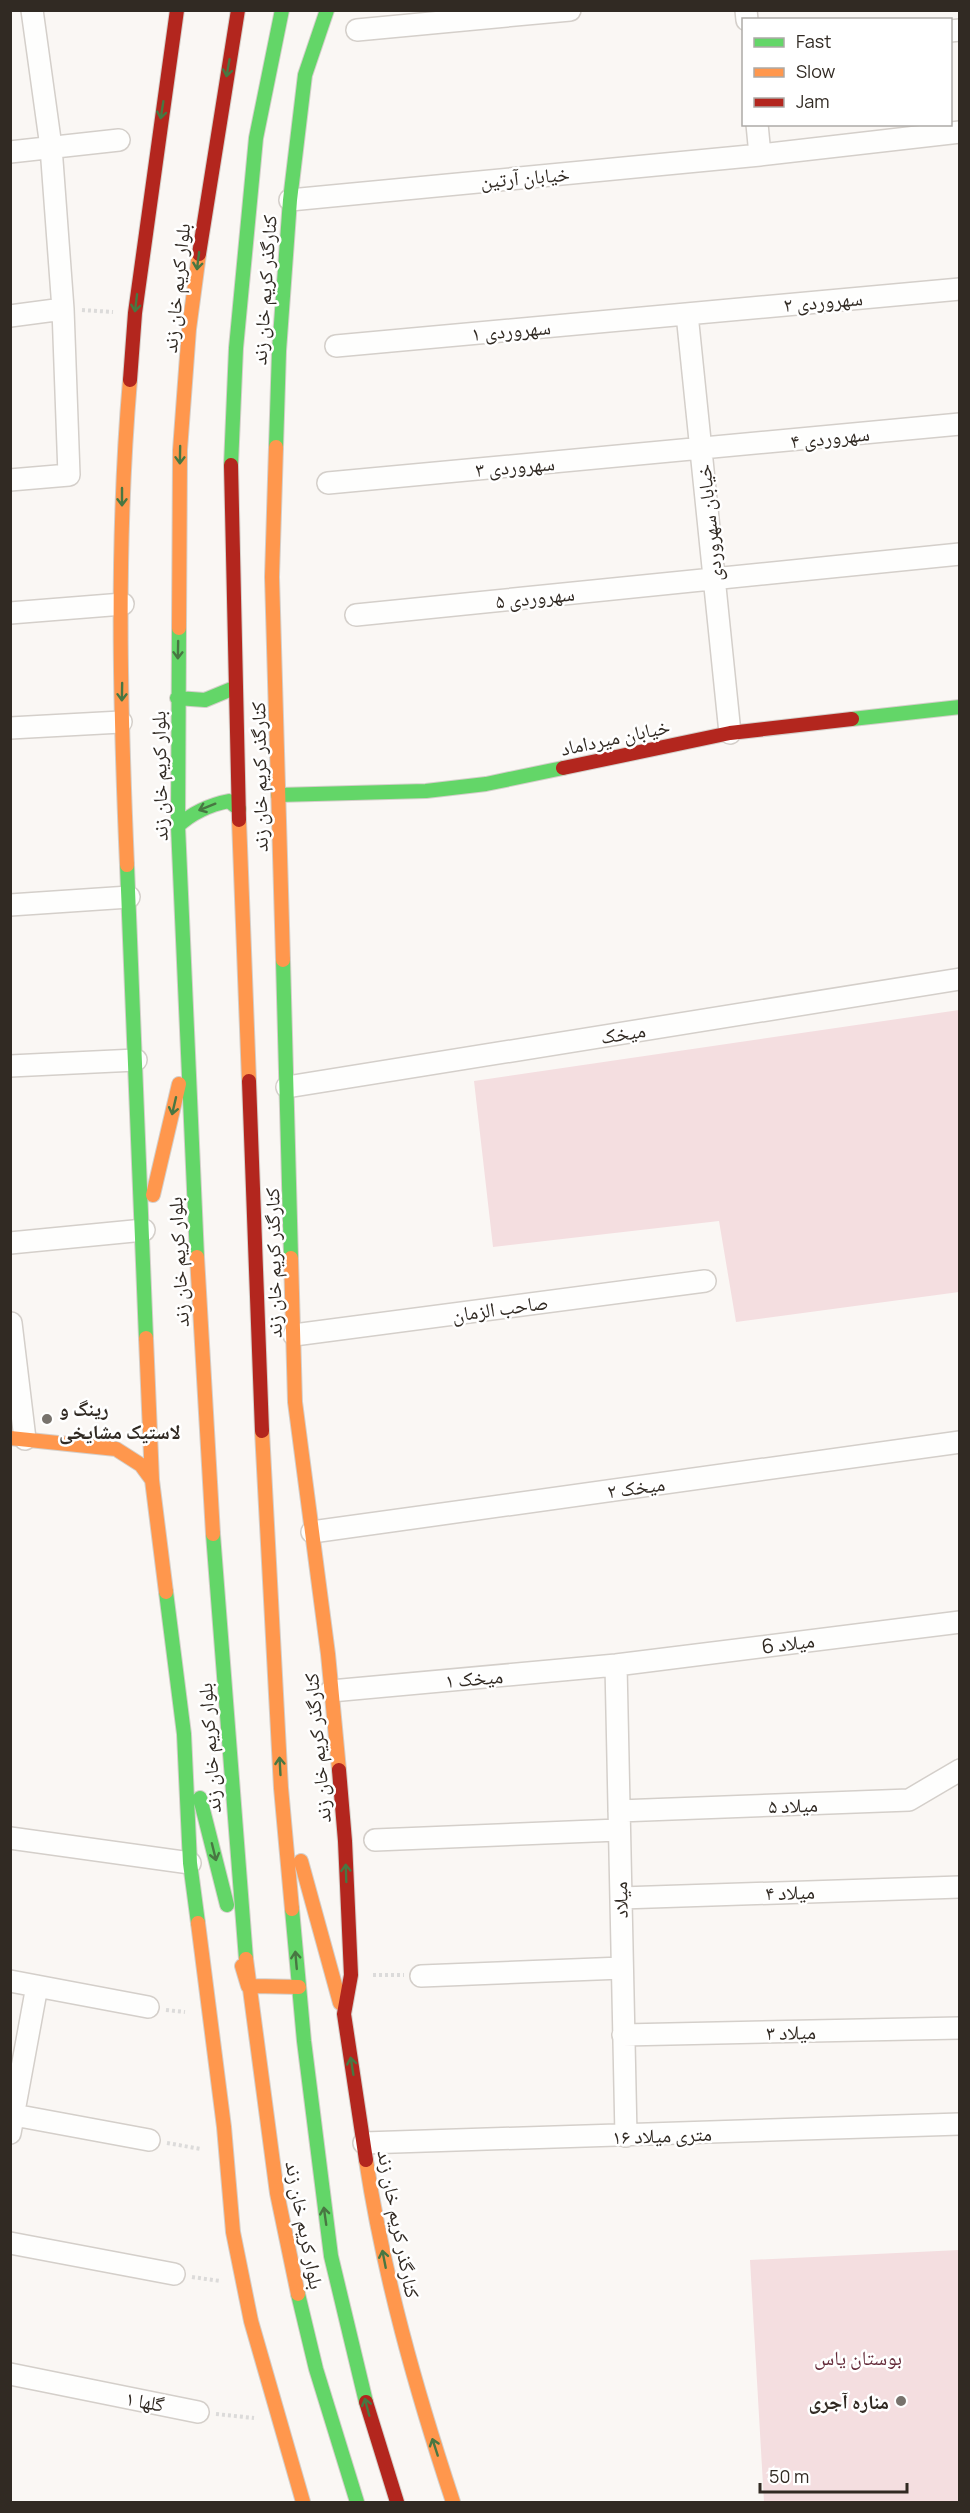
<svg xmlns="http://www.w3.org/2000/svg" width="970" height="2513" font-family="Manrope,'Noto Naskh Arabic',sans-serif">
<rect width="100%" height="100%" fill="#faf7f4"/>
<path fill="#f4dee0" d="M959,1010V1292L736,1322L719,1221L493,1247L474,1081Z
M959,2250V2502H764L750,2260Z"/>
<g fill="none" stroke-linecap="round" stroke-linejoin="round">
<defs>
<path id="street" d="M746,10L747,20
M357,30L570,10
M950,31L960,30
M757,124L760,155
M10,152L119,140
M290,200L760,155L960,132
M687,314L730,733
M10,316L63,309
M336,346L960,289
M10,480L69,475L63,309L51,147L32,10
M328,483L960,424
M10,613L123,604
M356,615L960,554
M10,728L121,722
M10,905L129,897
M10,1066L136,1060
M287,1087L960,979
M10,1243L144,1230
M11,1323L25,1439
M294,1335L705,1281
M312,1532L960,1442
M616,1665L626,2136
M331,1691L616,1665L960,1622
M619,1811L909,1800L960,1770
M10,1838L190,1863
M375,1840L618,1830
M621,1898L960,1887
M421,1976L622,1968
M10,1981L148,2007
M623,2035L960,2028
M14,2115L149,2140
M10,2133L37,1986
M364,2143L960,2124
M10,2243L174,2274
M10,2374L198,2412"/>
<path id="fast" d="M276,447L279,351L290,200L305,75L327,10
M231,465L236,348L256,138L282,10
M179,628L178,826L197,1257
M177,698L205,700L234,688
M852,719L960,707
M278,795L426,791L486,784L563,768
M178,826C193,812 209,805 229,801L239,809
M127,865L146,1338
M283,960L291,1258
M213,1534L246,1959
M166,1592L184,1734L190,1863L198,1923
M200,1798L227,1905
M292,1909L304,2041L331,2256L366,2402
M298,2294L316,2369L357,2502"/>
<path id="slow" d="M276,447L272,577L283,960
M179,628L180,450L189,329L199,254
M239,820L249,1081
M127,865C120,704 116,542 130,380
M153,1195L179,1084
M197,1257L213,1534
M291,1258L295,1402L328,1654L339,1770
M146,1338L152,1480L166,1592
M262,1431L281,1788L292,1909
M10,1438L116,1449L141,1465L152,1480
M301,1861L340,2003
M198,1923L224,2127L233,2232L251,2321L303,2502
M246,1959L277,2193L298,2294
M242,1966L248,1986L299,1987
M366,2160C384,2277 416,2390 453,2502"/>
<path id="jam" d="M199,254L238,10
M130,380L135,313L177,10
M231,465L239,820
M563,768L730,733L852,719
M249,1081L262,1431
M339,1770L345,1841L351,1975L344,2014L366,2160
M366,2402L397,2502"/>
</defs>
<use href="#street" stroke="#d4cfca" stroke-width="24"/>
<use href="#fast" stroke="#d4cfca" stroke-width="16"/>
<use href="#slow" stroke="#d4cfca" stroke-width="16"/>
<use href="#jam" stroke="#d4cfca" stroke-width="16"/>
<path stroke="#dcdbda" stroke-width="4" stroke-dasharray="3 3" stroke-linecap="butt" d="M82,310L113,312
M373,1975H404
M166,2010L185,2012
M167,2143L201,2149
M192,2277L220,2281
M216,2414L254,2418"/>
<use href="#street" stroke="#fefefd" stroke-width="21"/>
<use href="#fast" stroke="#63d668" stroke-width="14"/>
<use href="#slow" stroke="#ff974d" stroke-width="14"/>
<use href="#jam" stroke="#b3261e" stroke-width="14"/>
</g>
<defs><path id="oneway-shaft" d="M-6 0H5M1.5-3L5.5 0L1.5 3" fill="none" stroke-width="1.6" stroke-linecap="round" stroke-linejoin="round" transform="scale(1.5)"/></defs>
<g stroke="#487742">
<use href="#oneway-shaft" transform="translate(228 68) rotate(100)"/>
<use href="#oneway-shaft" transform="translate(162 110) rotate(99)"/>
<use href="#oneway-shaft" transform="translate(198 261) rotate(97)"/>
<use href="#oneway-shaft" transform="translate(136 303) rotate(97)"/>
<use href="#oneway-shaft" transform="translate(180 455) rotate(91)"/>
<use href="#oneway-shaft" transform="translate(122 497) rotate(90)"/>
<use href="#oneway-shaft" transform="translate(178 650) rotate(91)"/>
<use href="#oneway-shaft" transform="translate(122 692) rotate(91)"/>
<use href="#oneway-shaft" transform="translate(207 807) rotate(158)"/>
<use href="#oneway-shaft" transform="translate(174 1106) rotate(103)"/>
<use href="#oneway-shaft" transform="translate(280 1766) rotate(-93)"/>
<use href="#oneway-shaft" transform="translate(214 1852) rotate(76)"/>
<use href="#oneway-shaft" transform="translate(346 1873) rotate(-92)"/>
<use href="#oneway-shaft" transform="translate(296 1960) rotate(-95)"/>
<use href="#oneway-shaft" transform="translate(352 2066) rotate(-99)"/>
<use href="#oneway-shaft" transform="translate(325 2216) rotate(-98)"/>
<use href="#oneway-shaft" transform="translate(384 2259) rotate(-101)"/>
<use href="#oneway-shaft" transform="translate(367 2407) rotate(-105)"/>
<use href="#oneway-shaft" transform="translate(435 2447) rotate(-108)"/>
</g>
<g fill="#77726c" stroke="#fff" stroke-width="2">
<circle cx="47" cy="1419" r="6"/>
<circle cx="901" cy="2401" r="6"/>
</g>
<g text-anchor="middle" dominant-baseline="central" stroke-width="5" stroke-linejoin="round" paint-order="stroke">
<g font-size="20" fill="#312a23" stroke="#fff">
<text transform="translate(525 177) rotate(-5)">خیابان آرتین</text>
<text transform="translate(176 288) rotate(-84)">بلوار کریم خان زند</text>
<text transform="translate(264 290) rotate(-86)">کنارگذر کریم خان زند</text>
<text transform="translate(823 301) rotate(-5)">سهروردی ۲</text>
<text transform="translate(511 330) rotate(-5)">سهروردی ۱</text>
<text transform="translate(830 437) rotate(-6)">سهروردی ۴</text>
<text transform="translate(515 466) rotate(-5)">سهروردی ۳</text>
<text transform="translate(709 523) rotate(-96)">خیابان سهروردی</text>
<text transform="translate(535 597) rotate(-6)">سهروردی ۵</text>
<text transform="translate(615 737) rotate(-12)">خیابان میرداماد</text>
<text transform="translate(159 776) rotate(-91)">بلوار کریم خان زند</text>
<text transform="translate(259 777) rotate(-91)">کنارگذر کریم خان زند</text>
<text transform="translate(623 1033) rotate(-9)">میخک</text>
<text transform="translate(178 1262) rotate(-93)">بلوار کریم خان زند</text>
<text transform="translate(273 1263) rotate(-91)">کنارگذر کریم خان زند</text>
<text transform="translate(500 1308) rotate(-8)">صاحب الزمان</text>
<text transform="translate(636 1487) rotate(-8)">میخک ۲</text>
<text transform="translate(788 1643) rotate(-7)">میلاد 6</text>
<text transform="translate(474 1678) rotate(-5)">میخک ۱</text>
<text transform="translate(209 1748) rotate(-94)">بلوار کریم خان زند</text>
<text transform="translate(317 1748) rotate(-95)">کنارگذر کریم خان زند</text>
<text transform="translate(793 1805) rotate(-2)">میلاد ۵</text>
<text transform="translate(790 1892) rotate(-2)">میلاد ۴</text>
<text transform="translate(620 1900) rotate(-91)">میلاد</text>
<text transform="translate(791 2032) rotate(-1)">میلاد ۳</text>
<text transform="translate(662 2135) rotate(-2)">۱۶ متری میلاد</text>
<text transform="translate(399 2224) rotate(79)">کنارگذر کریم خان زند</text>
<text transform="translate(305 2225) rotate(79)">بلوار کریم خان زند</text>
<text transform="translate(145 2401) rotate(11)">گلها ۱</text>
</g>
<g font-size="20" font-weight="bold" fill="#312a23" stroke="#fff" text-anchor="start">
<text x="59" y="1408">رینگ و<tspan x="59" dy="23">لاستیک مشایخی</tspan></text>
<text x="889" y="2401" text-anchor="end">مناره آجری</text>
</g>
<g font-size="20" fill="#652c3a" stroke="#fff">
<text x="858" y="2357">بوستان یاس</text>
</g>
</g>
<rect width="970" height="2513" fill="none" stroke="#312a23" stroke-width="24"/>
<rect x="742" y="18" width="210" height="108" fill="#ffffff" stroke="#adaaa7" stroke-width="1.5"/>
<rect x="754" y="38" width="30" height="9" fill="#63d668" stroke="#adaaa7" stroke-width="1.5"/>
<text x="796" y="48" font-size="18" fill="#312a23">Fast</text>
<rect x="754" y="68" width="30" height="9" fill="#ff974d" stroke="#adaaa7" stroke-width="1.5"/>
<text x="796" y="78" font-size="18" fill="#312a23">Slow</text>
<rect x="754" y="98" width="30" height="9" fill="#b3261e" stroke="#adaaa7" stroke-width="1.5"/>
<text x="796" y="108" font-size="18" fill="#312a23">Jam</text>
<path d="M760 2483v9h147v-9" fill="none" stroke="#312a23" stroke-width="3"/>
<text x="769" y="2483" font-size="18" fill="#312a23" stroke="#ffffff" stroke-width="4.5" paint-order="stroke">50 m</text>
</svg>
